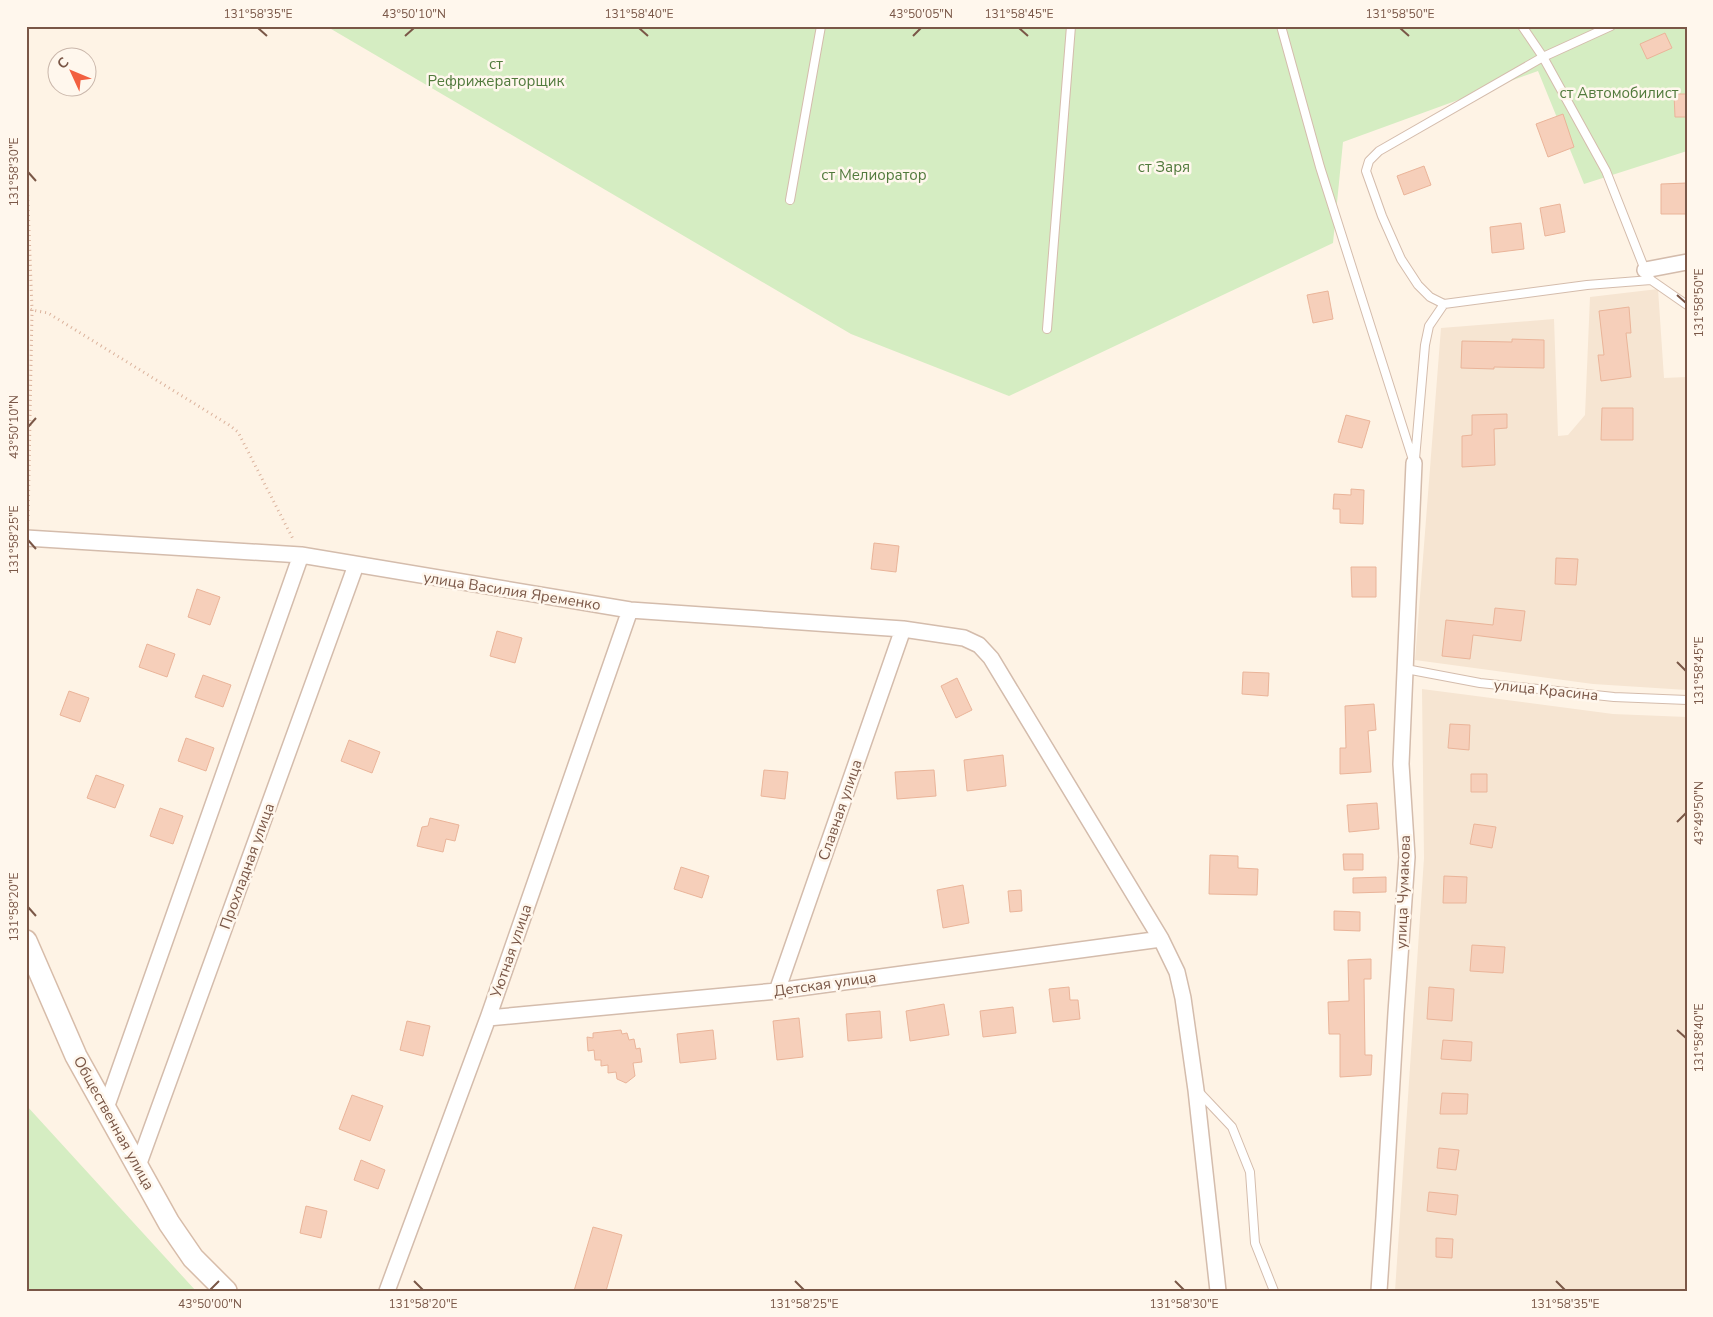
<svg xmlns="http://www.w3.org/2000/svg" width="1713" height="1317" font-family="'Nunito Sans',sans-serif">
<rect width="100%" height="100%" fill="#fef3e5"/>
<path fill="#f6e5d2" d="M1658,289L1664,378L1687,377V690L1593,684L1415,660L1441,328L1554,319L1558,436L1568,435L1585,415L1590,297Z
M1422,689L1613,714L1687,717V1291H1395L1424,858Z"/>
<path fill="#d5edc2" d="M326,26H1687V151L1584,184L1538,71L1343,142L1333,243L1009,396L851,334Z
M26,1105L196,1291H26Z"/>
<path fill="#f6cfba" stroke="#eab499" d="M1665,33L1672,48L1647,59L1640,44Z
M1674,94H1687V117H1675Z
M1563,114L1574,147L1548,157L1536,124Z
M1424,166L1431,185L1404,195L1397,176Z
M1687,183V214H1661V184Z
M1560,204L1565,232L1545,236L1540,208Z
M1521,223L1524,249L1492,253L1490,227Z
M1328,291L1333,319L1313,323L1307,295Z
M1629,307L1631,333H1626L1631,377L1601,381L1598,355H1604L1599,311Z
M1512,339L1544,340V368L1494,367V369L1461,368L1462,341L1512,342Z
M1602,408H1633V440H1601Z
M1507,414V428L1494,429L1495,465L1462,467V436L1472,435V415Z
M1346,415L1370,421L1362,448L1338,442Z
M1351,489L1364,490L1363,524L1340,523V509H1333L1334,494L1351,495Z
M874,543L899,546L896,572L871,569Z
M1556,558L1578,559L1576,585L1555,584Z
M1351,567H1376V597H1352Z
M197,589L220,597L210,625L188,617Z
M1495,608L1525,611L1521,641L1473,635L1470,659L1442,656L1446,620L1493,625Z
M497,631L522,638L515,663L490,656Z
M147,644L175,654L167,677L139,667Z
M1243,672L1269,673L1268,696L1242,694Z
M203,675L231,685L223,707L195,697Z
M957,678L972,710L956,718L941,686Z
M69,691L89,698L80,722L60,715Z
M1374,704L1376,730L1368,731L1371,772L1340,774V748H1346L1345,706Z
M1450,724L1470,725L1469,750L1448,748Z
M186,738L214,748L206,771L178,761Z
M349,740L380,752L372,773L341,761Z
M1003,755L1006,786L967,791L964,760Z
M764,770L788,772L785,799L761,796Z
M934,770L936,796L897,799L895,772Z
M1471,774H1487V792H1471Z
M96,775L124,785L115,808L87,798Z
M1377,803L1379,829L1349,832L1347,805Z
M160,808L183,816L173,844L150,836Z
M430,818L459,825L455,841L446,839L443,852L417,846L422,827L428,826Z
M1474,824L1496,827L1492,848L1470,844Z
M1343,854H1363V870H1344Z
M1210,855L1238,856V868L1258,869L1257,895L1209,894Z
M681,867L709,876L702,898L674,889Z
M1444,876L1467,877L1466,903H1443Z
M1386,877V892L1353,893V878Z
M963,885L969,923L943,928L937,890Z
M1021,890L1022,911L1010,912L1008,891Z
M1334,911L1360,912V931L1334,930Z
M1472,945L1505,947L1503,973L1470,971Z
M1371,959V979H1364L1365,1055H1372L1371,1075L1340,1077V1034H1329L1328,1002L1349,1001L1348,960Z
M1069,987L1070,1000H1078L1080,1019L1053,1022L1049,989Z
M1429,987L1454,989L1452,1021L1427,1019Z
M944,1004L949,1035L910,1041L906,1011Z
M1013,1007L1016,1033L983,1037L980,1011Z
M880,1011L882,1038L848,1041L846,1014Z
M799,1018L803,1057L777,1060L773,1021Z
M407,1021L430,1026L423,1056L400,1050Z
M621,1030L622,1034L627,1033L629,1040L634,1039L636,1049L640,1048L642,1062L633,1063L635,1076L626,1083L617,1079L616,1072L608,1073V1065L601,1066V1060H595L594,1050L588,1051L587,1037L593,1038V1033Z
M713,1030L716,1059L680,1063L677,1034Z
M1443,1040L1472,1042L1471,1061L1441,1059Z
M1442,1093L1468,1094L1467,1114H1440Z
M352,1095L383,1106L370,1141L339,1129Z
M1439,1148L1459,1150L1456,1170L1437,1168Z
M361,1160L385,1170L378,1189L354,1180Z
M1429,1192L1458,1195L1456,1215L1427,1211Z
M306,1206L327,1211L321,1238L300,1233Z
M593,1227L622,1235L606,1291H574Z
M1436,1238L1453,1239L1452,1258L1436,1257Z"/>
<g fill="none" stroke-linecap="round" stroke-linejoin="round">
<defs>
<path id="service" d="M1281,26L1320,167L1414,463
M1522,26L1543,57L1606,171L1645,270L1651,280L1687,305
M790,200L821,26
M1444,304L1430,297L1418,285L1401,259L1382,216L1366,171L1369,161L1379,151L1543,57L1611,26
M1047,329L1071,26
M1415,459L1425,345L1429,326L1444,304L1587,285L1651,280
M1406,669L1480,683L1614,697L1687,700
M1198,1091L1232,1127L1250,1172L1255,1243L1274,1291"/>
<path id="minor" d="M1645,270L1687,262
M26,538L301,555L630,610L903,629L964,638L979,645L991,658L1161,939L1177,972L1183,998L1196,1090L1218,1291
M777,991L903,629
M488,1018L777,991L1161,939
M106,1108L301,555
M138,1166L356,565
M387,1291L488,1018L630,610
M1379,1291L1384,1217L1396,1013L1407,857L1401,764L1414,463"/>
<path id="secondary" d="M26,941L76,1056L169,1223L193,1258L226,1291"/>
</defs>
<use href="#service" stroke="#d4bcac" stroke-width="10"/>
<use href="#minor" stroke="#d4bcac" stroke-width="18"/>
<use href="#secondary" stroke="#d7bca9" stroke-width="24"/>
<path stroke="#dbb29c" stroke-width="3" stroke-dasharray="1 4" stroke-linecap="butt" d="M26,150L32,310L28,525
M26,307L32,310L48,313L229,425L238,432L294,541"/>
<use href="#service" stroke="#fff" stroke-width="8"/>
<use href="#minor" stroke="#fff" stroke-width="15"/>
<use href="#secondary" stroke="#fff" stroke-width="21"/>
</g>
<path fill="none" stroke="#7a5747" stroke-width="2" d="M258,28L267,36M639,28L648,36M1019,28L1028,36M1400,28L1409,36M405,36L414,28M913,36L921,28M28,172L36,181M1677,295L1686,303M28,427L36,418M28,540L36,549M1677,662L1686,671M1677,822L1686,813M28,907L36,916M1677,1030L1686,1038M414,1281L423,1290M795,1281L804,1290M1175,1281L1184,1290M1556,1281L1565,1290M210,1290L219,1281"/>
<g text-anchor="middle" dominant-baseline="central" stroke-width="5" stroke-linejoin="round" paint-order="stroke">
<g font-size="15" fill="#517a3c" stroke="#fff7ed">
<text x="496" y="64">ст<tspan x="496" dy="17">Рефрижераторщик</tspan></text>
<text x="1619" y="93">ст Автомобилист</text>
<text x="1164" y="167">ст Заря</text>
<text x="874" y="175">ст Мелиоратор</text>
</g>
<g font-size="15" fill="#7a5747" stroke="#fff7ed">
<text transform="translate(512 591) rotate(9)">улица Василия Яременко</text>
<text transform="translate(1546 690) rotate(6)">улица Красина</text>
<text transform="translate(840 810) rotate(-71)">Славная улица</text>
<text transform="translate(247 866) rotate(-70)">Прохладная улица</text>
<text transform="translate(1403 892) rotate(-88)">улица Чумакова</text>
<text transform="translate(511 951) rotate(-71)">Уютная улица</text>
<text transform="translate(825 984) rotate(-8)">Детская улица</text>
<text transform="translate(114 1123) rotate(61)">Общественная улица</text>
</g>
</g>
<rect width="1713" height="1317" fill="none" stroke="#fff7ed" stroke-width="55"/>
<g transform="translate(72 72) rotate(314)"><circle r="24" fill="#fff7ed" stroke="#cab7ab"/>
<path d="M0-4L9 19L0 12L-9 19Z" fill="#f26040"/>
<text y="-8" font-size="14" font-weight="bold" text-anchor="middle" fill="#7a5747">С</text>
</g>
<rect x="28" y="28" width="1658" height="1262" fill="none" stroke="#7a5747" stroke-width="2"/>
<g font-size="12" text-anchor="middle" fill="#7a5747">
<text x="258" y="18">131°58'35"E</text>
<text x="414" y="18">43°50'10"N</text>
<text x="639" y="18">131°58'40"E</text>
<text x="921" y="18">43°50'05"N</text>
<text x="1019" y="18">131°58'45"E</text>
<text x="1400" y="18">131°58'50"E</text>
<text transform="translate(14 172) rotate(-90)" y="4">131°58'30"E</text>
<text transform="translate(1699 303) rotate(-90)" y="4">131°58'50"E</text>
<text transform="translate(14 427) rotate(-90)" y="4">43°50'10"N</text>
<text transform="translate(14 540) rotate(-90)" y="4">131°58'25"E</text>
<text transform="translate(1699 671) rotate(-90)" y="4">131°58'45"E</text>
<text transform="translate(1699 813) rotate(-90)" y="4">43°49'50"N</text>
<text transform="translate(14 907) rotate(-90)" y="4">131°58'20"E</text>
<text transform="translate(1699 1038) rotate(-90)" y="4">131°58'40"E</text>
<text x="210" y="1308">43°50'00"N</text>
<text x="423" y="1308">131°58'20"E</text>
<text x="804" y="1308">131°58'25"E</text>
<text x="1184" y="1308">131°58'30"E</text>
<text x="1565" y="1308">131°58'35"E</text>
</g>
</svg>
